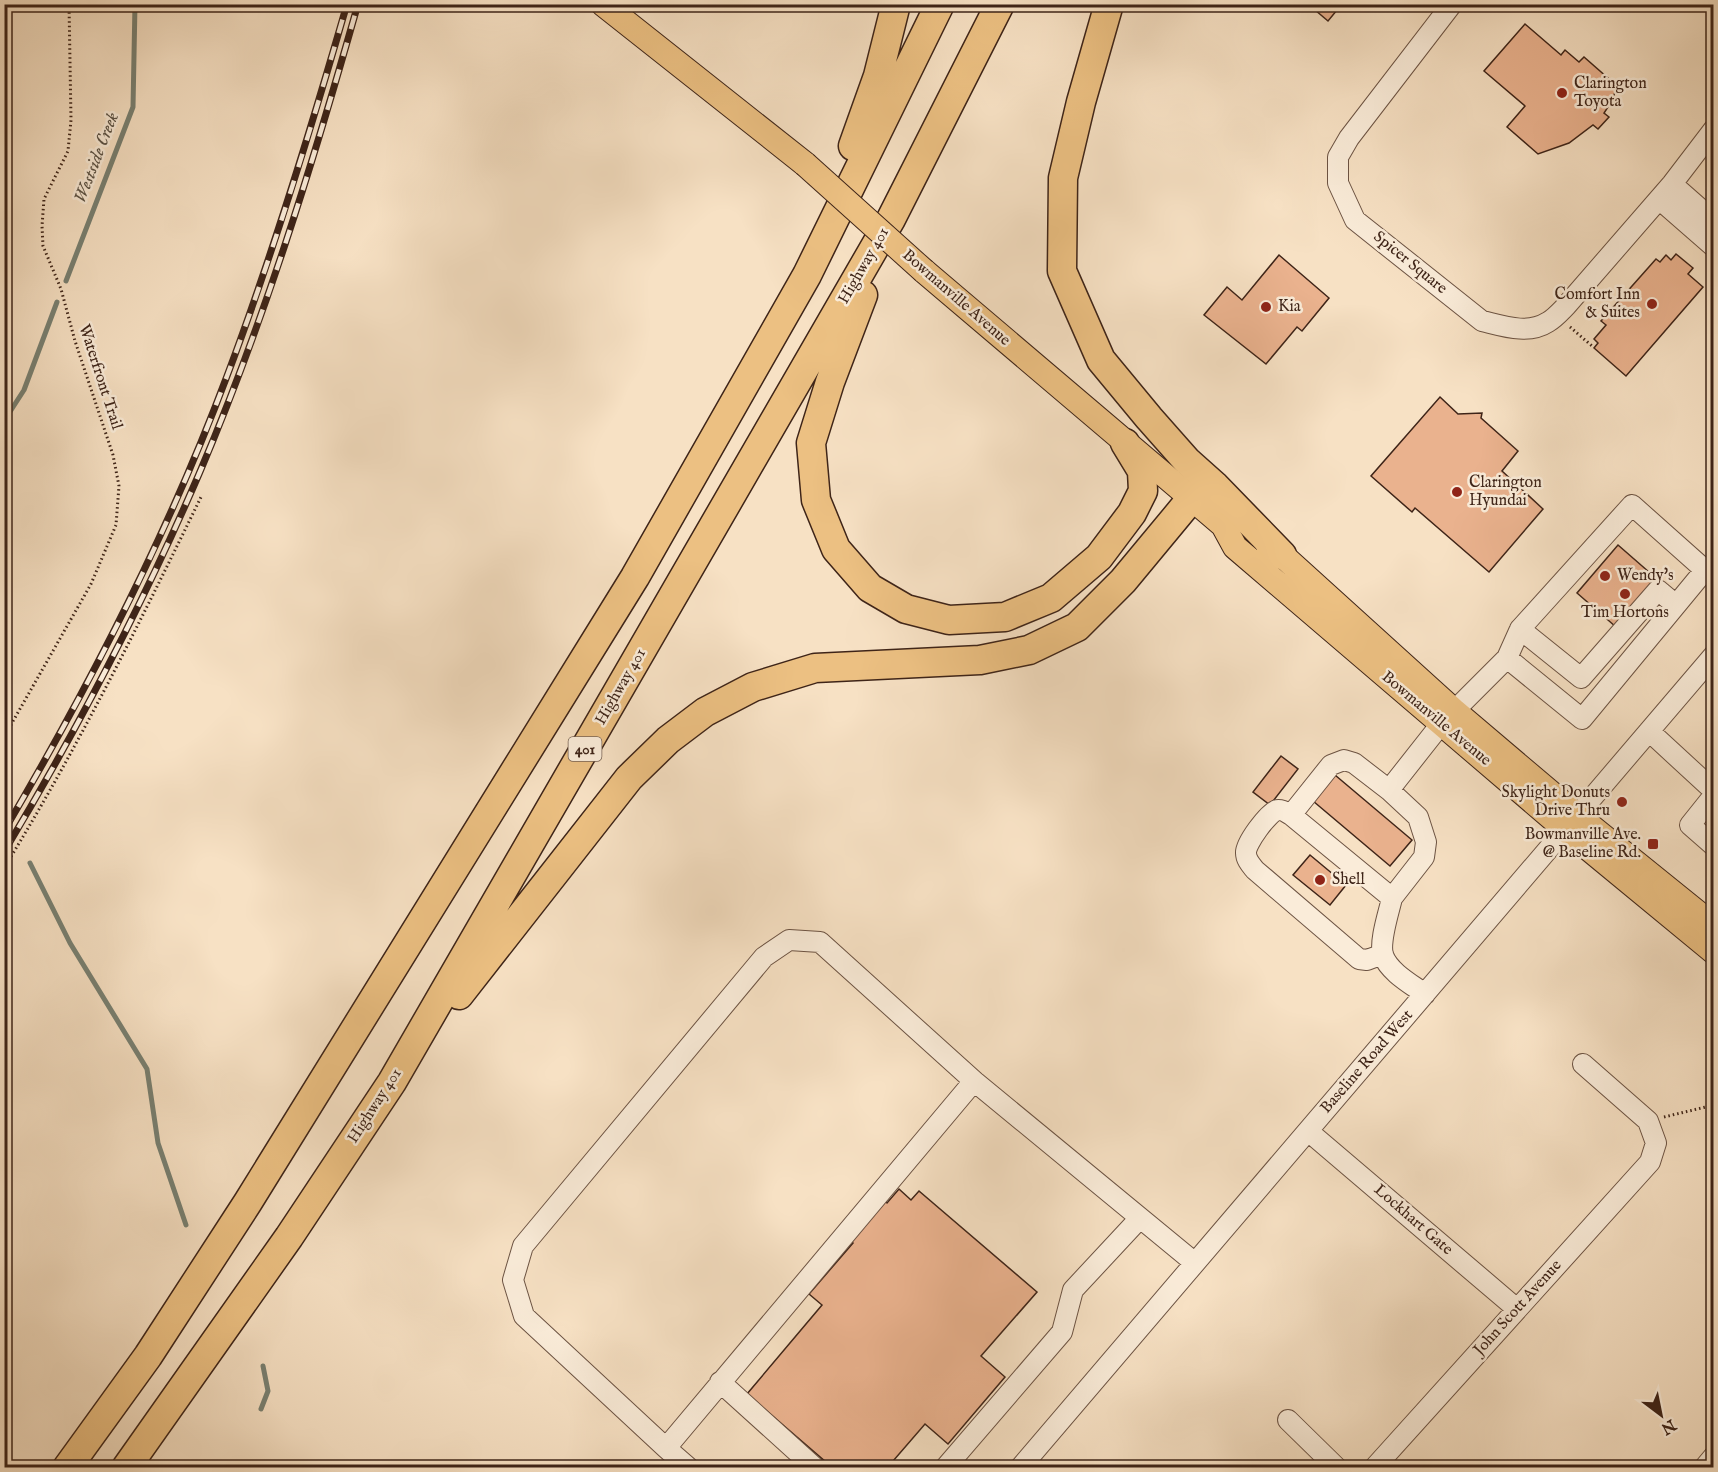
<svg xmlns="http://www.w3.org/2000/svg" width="1718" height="1472" font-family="'IM FELL English',serif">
<rect width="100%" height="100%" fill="#f7e1c4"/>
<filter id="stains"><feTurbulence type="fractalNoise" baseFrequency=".00333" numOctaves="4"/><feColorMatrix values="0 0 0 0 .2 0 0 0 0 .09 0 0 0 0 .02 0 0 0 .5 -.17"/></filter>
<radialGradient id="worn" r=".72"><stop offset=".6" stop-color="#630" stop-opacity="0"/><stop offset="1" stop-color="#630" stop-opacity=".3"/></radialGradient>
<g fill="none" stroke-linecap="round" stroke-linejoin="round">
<path stroke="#788072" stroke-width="5" d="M66,281L133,107L135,4
M4,421L24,390L57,302
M30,863L70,943L147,1069L158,1143L186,1225
M261,1409L268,1391L263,1366"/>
</g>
<path fill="#eab28e" stroke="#3e2418" stroke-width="1.5" d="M1308,4H1342L1328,21Z
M1525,24L1561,55L1565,50L1579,62L1584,57L1617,86L1612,101L1604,113L1609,117L1598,129L1593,125L1569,143L1538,154L1507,127L1525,106L1484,71Z
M1676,254L1693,268L1688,274L1703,287L1626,376L1594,348L1598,343L1594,339L1606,325L1601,321L1656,259L1660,262L1666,255L1671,260Z
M1279,255L1329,298L1302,331L1297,327L1266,364L1204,315L1227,287L1242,300Z
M1440,397L1458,414L1482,413L1481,418L1518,451L1502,471L1543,509L1489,572L1415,508L1412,512L1371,476Z
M1618,545L1657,579L1616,627L1577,593Z
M1281,756L1298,769L1270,805L1253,792Z
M1335,775L1412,840L1390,866L1313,801Z
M1310,855L1346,885L1330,905L1293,875Z
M899,1189L911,1200L919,1191L1037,1292L981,1356L1005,1377L948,1444L925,1424L887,1468H833L747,1394L822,1305L809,1294L853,1243L851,1241L885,1201L887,1203Z"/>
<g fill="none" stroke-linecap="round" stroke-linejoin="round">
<defs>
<path id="minor" d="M1452,4L1349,138L1338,157V183L1355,220L1482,321C1503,326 1528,335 1548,322C1555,318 1561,311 1566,306L1672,184L1714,129
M1672,184L1714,221
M1659,199L1714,247
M1520,629L1581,678L1658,590L1676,605
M1507,658L1582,719L1705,570
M1649,731L1714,791
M1389,790L1418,817L1426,842L1424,857L1392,898
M1714,795L1690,825L1714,846
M1291,815C1287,813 1283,809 1277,810C1268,813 1245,844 1246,853C1246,860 1251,865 1255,870L1359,959L1367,960L1383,954
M1425,994C1411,984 1389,972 1383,955C1379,941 1389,912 1392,898L1291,815L1331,765L1344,760L1354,763L1389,790L1441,724L1507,658L1520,629L1632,505L1714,578
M1308,1131L1517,1309
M720,1382L815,1468
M1288,1420L1337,1468
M666,1448L524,1316L513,1280L523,1246L764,957L789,940L820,942L974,1081
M689,1468L666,1448L974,1081L1195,1263
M945,1468L1062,1332L1073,1290L1140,1218
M1020,1468L1714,655
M1374,1468L1650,1162L1656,1143L1648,1121L1583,1064
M1704,1468L1714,1456"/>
<path id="major" d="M603,4L805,164
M924,271L1223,525L1235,547L1566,830L1714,952
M1268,545L1282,555L1453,710L1578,816L1714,926"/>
<path id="highway" d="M1109,4L1081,102L1063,178L1062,271L1101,360L1149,418L1187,461L1215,486L1282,555
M853,146L878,76L896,4
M863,295L830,382L811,443L816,500L836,549L870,588L906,609L949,620L1005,617L1051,598L1099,557L1132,513L1143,491L1142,471L1125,443
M459,995L629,778L668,740L705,712L753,687L815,668L980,660L1029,650L1077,627L1123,581L1191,499
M67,1468L148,1356L248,1202L635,577L807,275L940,4
M126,1468L289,1237L392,1082L891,219L1000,4"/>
</defs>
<use href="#minor" stroke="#6c5343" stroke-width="22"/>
<use href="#major" stroke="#3e2418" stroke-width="26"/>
<use href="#highway" stroke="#3e2418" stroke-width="31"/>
<path stroke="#3e2418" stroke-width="3" stroke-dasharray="1.5 3" stroke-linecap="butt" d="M1570,327L1592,346
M4,737L91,584L116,525L119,486L113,455L75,341L61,289L43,246L42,226L44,199L68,151L71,120L69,4
M4,868C78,748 140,622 202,495
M1664,1117L1714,1105"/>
<use href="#minor" stroke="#faecd9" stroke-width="20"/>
<use href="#major" stroke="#ecc082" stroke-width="24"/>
<use href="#highway" stroke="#ecc082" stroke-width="28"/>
<defs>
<path id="rail" d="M4,831C90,685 168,534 227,376C273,254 311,129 347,4
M4,852C77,730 143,604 199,474C264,322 313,163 358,4"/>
</defs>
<use href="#rail" stroke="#3e2418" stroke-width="7"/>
<use href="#rail" stroke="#faecd9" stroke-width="4.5" stroke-dasharray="14" stroke-linecap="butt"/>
<defs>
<path id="major-bridge" d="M805,164L924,271"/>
</defs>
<use href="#major-bridge" stroke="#3e2418" stroke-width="26" stroke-linecap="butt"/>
<use href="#major-bridge" stroke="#ecc082" stroke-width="24"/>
</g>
<g fill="#8f2418" stroke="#faecd9" stroke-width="2">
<circle cx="1562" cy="93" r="6"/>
<circle cx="1652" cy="304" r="6"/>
<circle cx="1266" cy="307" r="6"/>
<circle cx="1457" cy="492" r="6"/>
<circle cx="1605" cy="576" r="6"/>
<circle cx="1625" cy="594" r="6"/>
<circle cx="1622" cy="802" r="6"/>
<rect x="1647" y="838" width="12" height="12" rx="3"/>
<circle cx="1320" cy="880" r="6"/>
</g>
<g text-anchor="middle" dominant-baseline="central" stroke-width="5" stroke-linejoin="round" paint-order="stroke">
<rect fill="#faecd9" stroke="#766052" stroke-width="1.5" x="568.5" y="737" width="33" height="24" rx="4.5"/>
<g font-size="15" font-weight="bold" fill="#3e2418">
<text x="585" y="749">401</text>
</g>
<g font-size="16" fill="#3e2418" stroke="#faecd9" text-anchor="start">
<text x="1574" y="84">Clarington<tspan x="1574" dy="18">Toyota</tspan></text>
<text x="1640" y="295" text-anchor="end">Comfort Inn<tspan x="1640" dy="18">&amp; Suites</tspan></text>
<text x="1278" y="307">Kia</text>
<text x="1469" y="483">Clarington<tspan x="1469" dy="18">Hyundai</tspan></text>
<text x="1617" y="576">Wendy's</text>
<text x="1625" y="613" text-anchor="middle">Tim Hortons</text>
<text x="1610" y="793" text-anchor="end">Skylight Donuts<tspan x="1610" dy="18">Drive Thru</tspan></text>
<text x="1641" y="835" text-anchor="end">Bowmanville Ave.<tspan x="1641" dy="18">@ Baseline Rd.</tspan></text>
<text x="1332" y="880">Shell</text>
</g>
<g font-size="16" fill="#3e2418" stroke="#faecd9">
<text transform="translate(1410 263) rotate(39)">Spicer Square</text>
<text transform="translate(864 266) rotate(-60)">Highway 401</text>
<text transform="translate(956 298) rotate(41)">Bowmanville Avenue</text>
<text transform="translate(100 377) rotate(72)">Waterfront Trail</text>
<text transform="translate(621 687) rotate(-60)">Highway 401</text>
<text transform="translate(1436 719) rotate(40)">Bowmanville Avenue</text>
<text transform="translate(1367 1062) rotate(-49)">Baseline Road West</text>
<text transform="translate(375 1106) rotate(-57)">Highway 401</text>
<text transform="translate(1413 1220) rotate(41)">Lockhart Gate</text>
<text transform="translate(1518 1308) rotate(-48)">John Scott Avenue</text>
</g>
<g font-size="18" font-style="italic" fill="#5b5245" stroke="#faecd9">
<text transform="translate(97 158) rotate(-69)">Westside Creek</text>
</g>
</g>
<rect width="1718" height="1472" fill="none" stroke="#f7e1c4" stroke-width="24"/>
<rect x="6" y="6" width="1706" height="1460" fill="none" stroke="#3e2418" stroke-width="3"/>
<rect x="12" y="12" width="1694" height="1448" fill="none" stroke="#3e2418" stroke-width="1.5"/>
<g transform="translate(1661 1415) rotate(148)" stroke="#faecd9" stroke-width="4.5" paint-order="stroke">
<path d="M0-4.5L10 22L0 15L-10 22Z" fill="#3e2418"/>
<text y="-9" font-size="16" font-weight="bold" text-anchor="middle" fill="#3e2418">N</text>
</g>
<rect width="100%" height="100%" filter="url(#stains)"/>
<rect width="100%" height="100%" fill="url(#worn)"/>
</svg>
